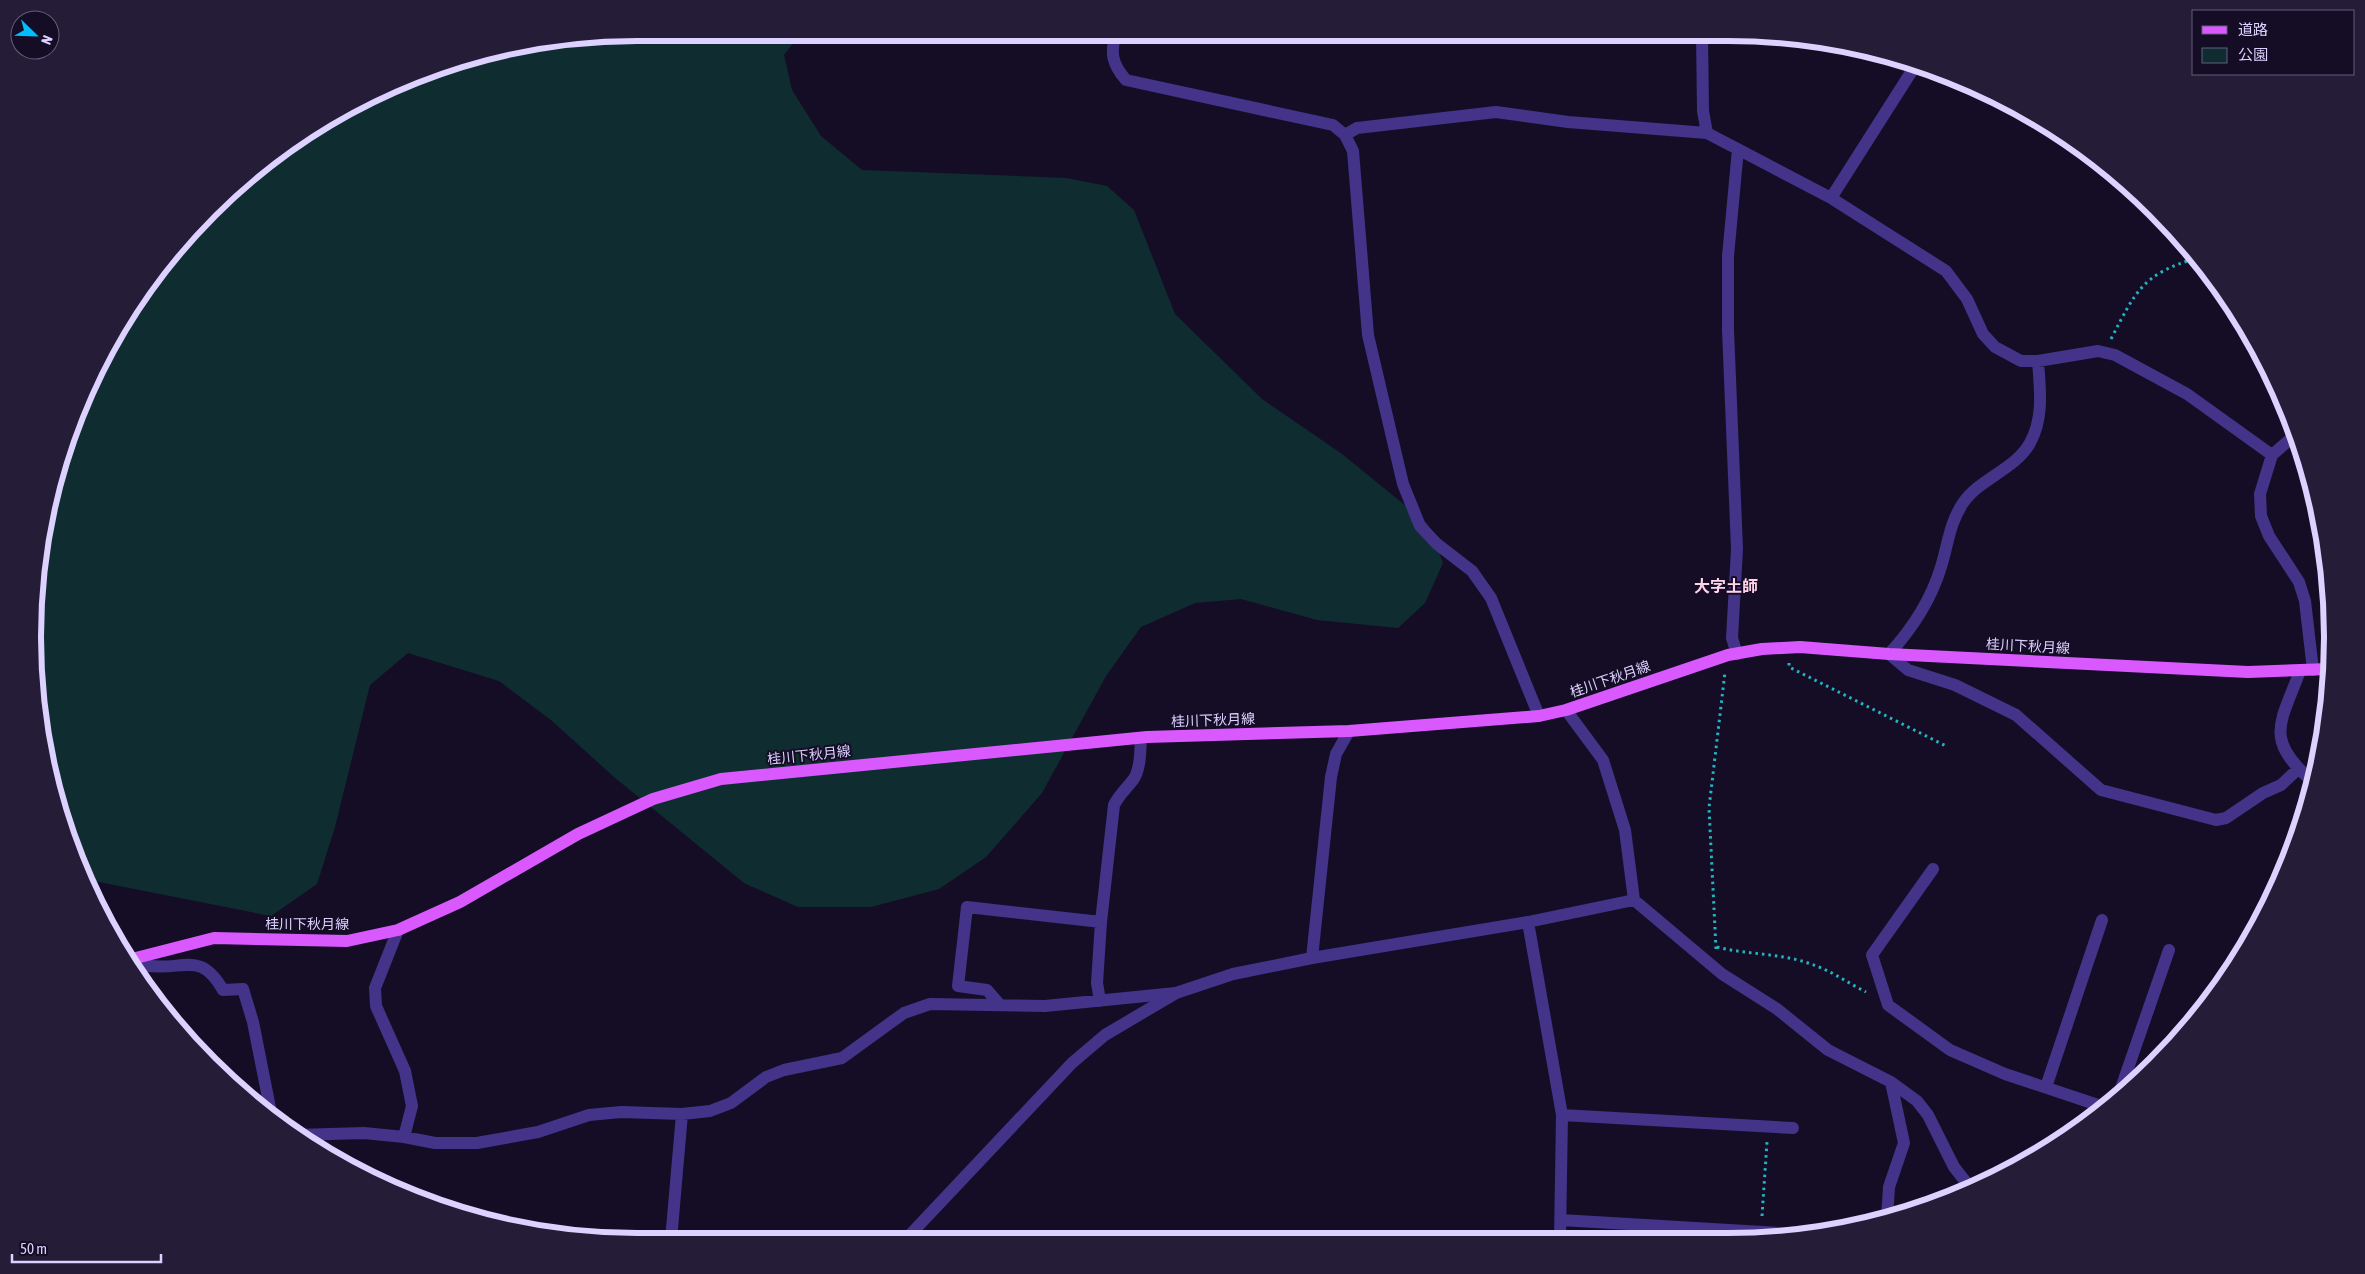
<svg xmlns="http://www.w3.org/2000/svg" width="2365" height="1274" font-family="'Asap Condensed','Noto Sans JP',sans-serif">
<rect width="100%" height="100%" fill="#150d26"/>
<path fill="#0f2d31" d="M637,33H801L784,55L792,90L821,136L862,170L1066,178L1107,186L1134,210L1175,314L1262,399L1342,454L1428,524L1443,563L1425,603L1398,628L1317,620L1241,599L1195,603L1141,627L1106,676L1042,793L986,857L939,889L871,907H798L744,883L614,777L551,720L499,681L408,653L370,685L335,827L317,884L271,916L84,879L79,869L53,793L34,677V597L53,481L79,405L134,301L183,238L269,158L335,113L442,65L519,44Z"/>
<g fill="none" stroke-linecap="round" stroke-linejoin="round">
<path stroke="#23b4c1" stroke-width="3" stroke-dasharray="2.5 4" stroke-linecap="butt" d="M2111,339C2136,291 2142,274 2197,258
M1789,663V667L1946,746
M1717,947C1748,955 1781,953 1811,964C1830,970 1848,983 1866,992
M1716,949L1709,808L1725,672
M1762,1216L1767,1142"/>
<path stroke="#433389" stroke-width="12" d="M1116,33C1110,53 1112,64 1126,80L1333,125L1345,135L1353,151L1368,335L1403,484L1420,526L1437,544L1472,571L1491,598L1539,716
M1702,34L1703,111L1707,133
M1345,135L1357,128L1496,112L1568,122L1707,133L1831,198L1946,271L1967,299L1983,334L1995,347L2021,361H2038L2098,351L2115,355L2187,394L2272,455
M1831,198L1915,66
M2038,361C2040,389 2044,418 2030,443C2016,469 1979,479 1963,503C1949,524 1948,545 1941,567C1931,600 1912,629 1889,654L1908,670L1955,685L2016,715L2101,790L2216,820L2226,818L2263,793L2281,785L2298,769
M2295,435L2272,455L2260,494L2261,516L2269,536L2299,582L2305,601L2313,670
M1737,654L1732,638L1737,549L1728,330V256L1738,149
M2300,671C2280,724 2264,739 2312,781
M1566,710L1603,760L1625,830L1634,900L1722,974L1777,1009L1828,1050L1891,1082L1917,1101L1928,1115L1954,1167L1969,1186
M1933,869L1872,955L1888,1005L1950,1050L2005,1074L2104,1107
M1101,922L1114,805C1119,795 1126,789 1133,780C1141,769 1140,751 1141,738
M398,930L375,988L376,1006L405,1071L412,1106L404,1137
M143,965C182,973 199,948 223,990L243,989L253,1022L272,1118
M140,980L144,957
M1000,1005L987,990L958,986L967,907L1101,922L1097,983L1100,1001
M2046,1087L2102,920
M2119,1094L2169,950
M1562,1115L1793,1128
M297,1135L364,1133L404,1137L435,1143H477L538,1132L589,1115L621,1112L682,1114L710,1111L731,1103L766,1077L784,1070L842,1058L904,1013L930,1004L1045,1006L1176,993
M1887,1218L1889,1187L1904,1143L1891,1082
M1561,1220L1814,1235
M1560,1237L1562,1115L1528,922L1634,900
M671,1240L682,1114"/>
<path stroke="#433389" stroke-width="12" d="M1312,958L1331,777L1336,754L1349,731
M906,1239L1072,1063L1105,1035L1176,993L1233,974L1312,958L1528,922"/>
<path stroke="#d959ff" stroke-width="12" d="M128,960L214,938L347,941L398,930L460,902L578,834L653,799L721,779L1147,737L1349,731L1539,716L1566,710L1728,655L1762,649L1800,647L1889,654L2248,672L2329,669"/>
</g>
<g text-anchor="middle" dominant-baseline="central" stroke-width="4" stroke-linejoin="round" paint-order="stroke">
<g font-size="14" fill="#ddd2ff" stroke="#150d26">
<text transform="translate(2028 646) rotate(3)">桂川下秋月線</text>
<text transform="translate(1610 679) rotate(-19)">桂川下秋月線</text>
<text transform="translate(1213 720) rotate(-2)">桂川下秋月線</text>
<text transform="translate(809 755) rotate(-6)">桂川下秋月線</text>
<text x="307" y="924">桂川下秋月線</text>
</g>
<g font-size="16" font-weight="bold" fill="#ffd4e9" stroke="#150d26">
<text x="1726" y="586">大字土師</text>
</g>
</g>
<path d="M0 0H2365V1274H0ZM637 41H1728A596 596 0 0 1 2324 637V637A596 596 0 0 1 1728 1233H637A596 596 0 0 1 41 637V637A596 596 0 0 1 637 41Z" fill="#251d37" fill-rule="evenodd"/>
<path fill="none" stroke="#ddd2ff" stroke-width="6" d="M637 41H1728A596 596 0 0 1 2324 637V637A596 596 0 0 1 1728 1233H637A596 596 0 0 1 41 637V637A596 596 0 0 1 637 41Z"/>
<rect x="2192" y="10" width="162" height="65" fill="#150d26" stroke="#655c7d"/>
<rect x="2202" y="26" width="25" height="8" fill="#d959ff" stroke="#655c7d"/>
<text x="2238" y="35" font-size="15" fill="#ddd2ff">道路</text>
<rect x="2202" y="48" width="25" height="15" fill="#0f2d31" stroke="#655c7d"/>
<text x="2238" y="60" font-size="15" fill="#ddd2ff">公園</text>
<g transform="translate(35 35) rotate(113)"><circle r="24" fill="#150d26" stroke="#655c7d"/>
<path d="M0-4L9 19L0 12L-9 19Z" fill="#00befd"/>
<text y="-8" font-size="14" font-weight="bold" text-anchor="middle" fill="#ddd2ff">N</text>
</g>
<path d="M12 1254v8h149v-8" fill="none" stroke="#ddd2ff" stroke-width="2.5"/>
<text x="20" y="1254" font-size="15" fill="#ddd2ff" stroke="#150d26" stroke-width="4" paint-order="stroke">50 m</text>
</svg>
